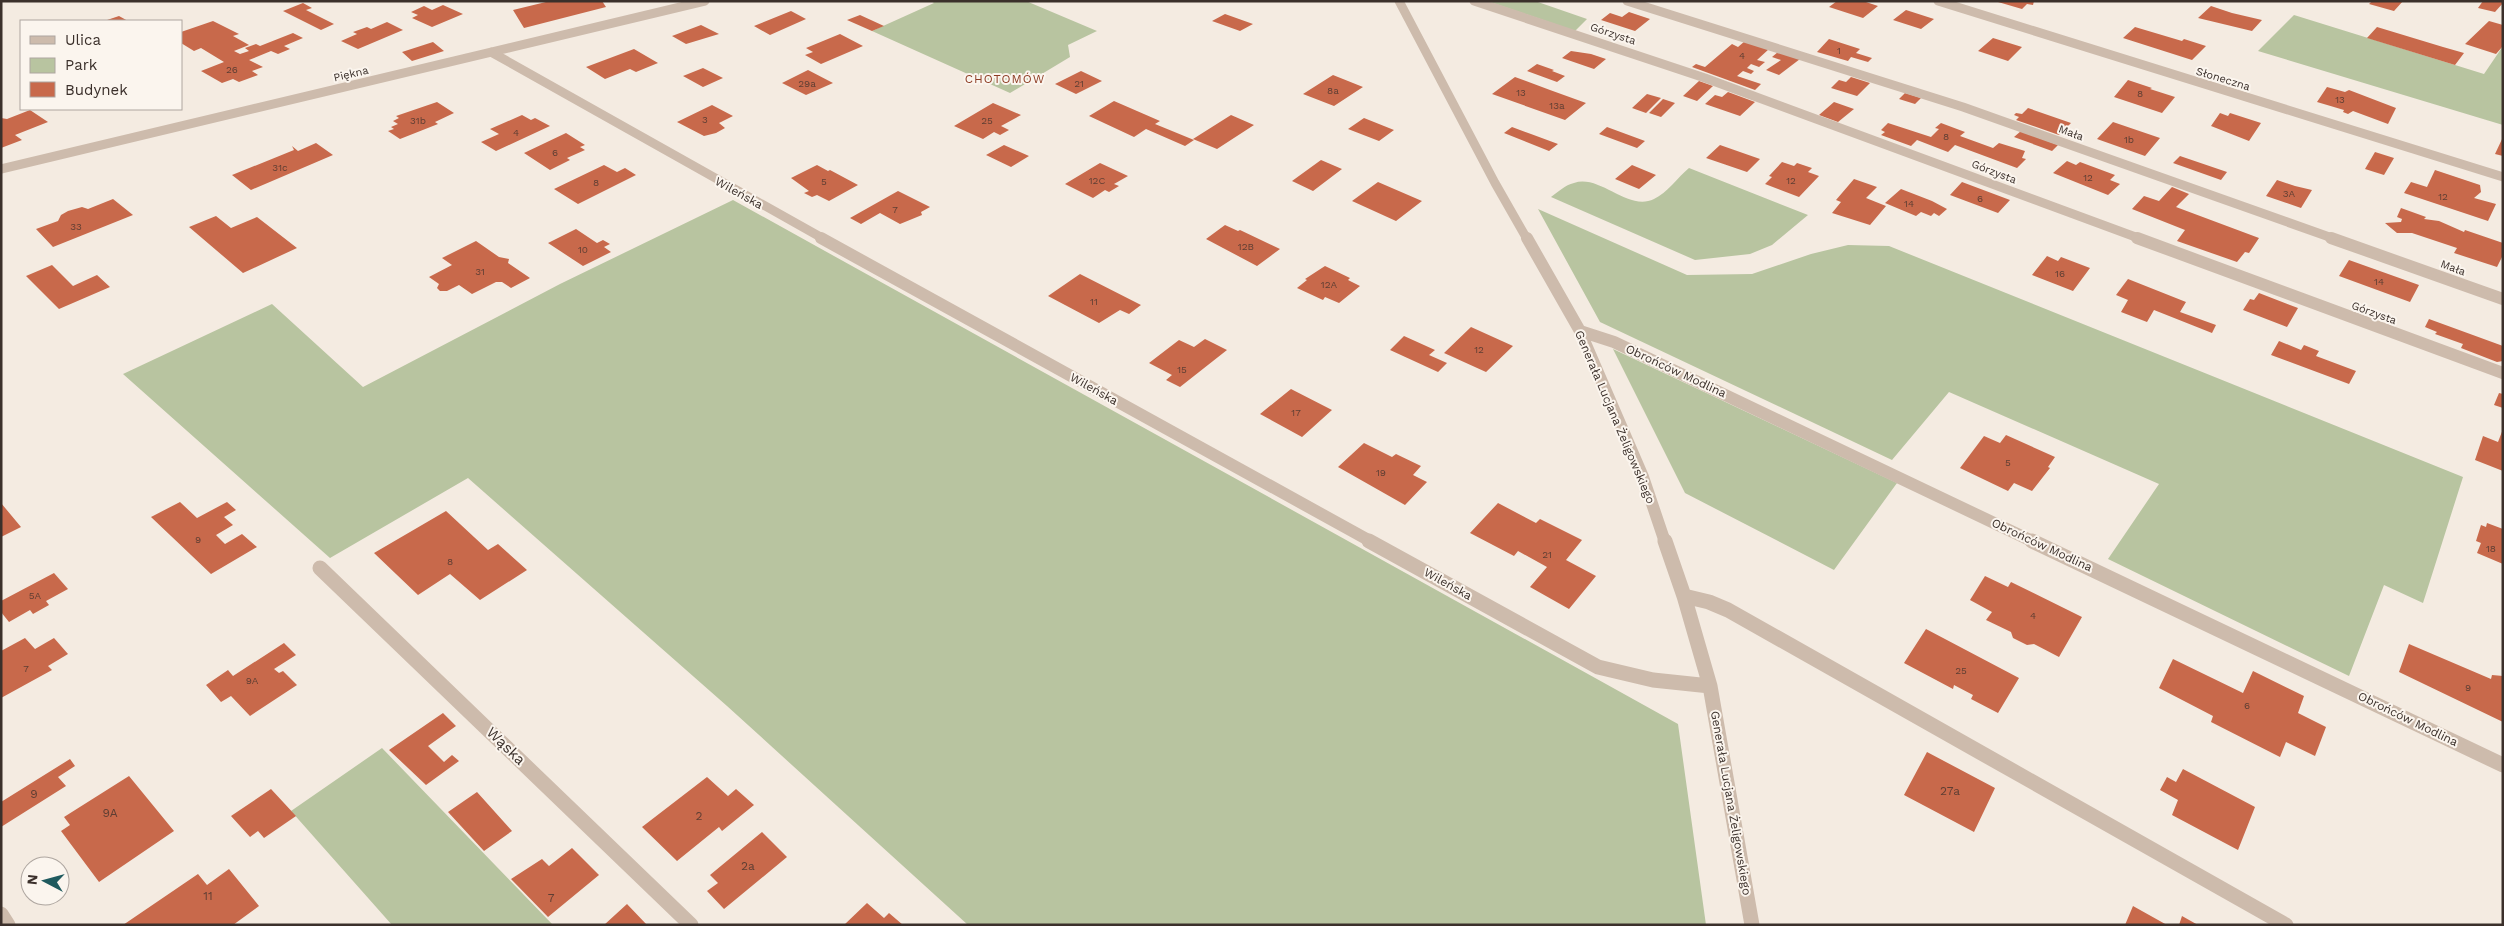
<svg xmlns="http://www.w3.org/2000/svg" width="2504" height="926" font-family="'Work Sans',sans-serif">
<rect width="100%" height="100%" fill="#f4ebe1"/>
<path fill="#b8c4a0" d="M931,1H1026L1097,31L1068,45L1070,57L1010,93L872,31L934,3Z
M1487,1H1535L1587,19L1575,31Z
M2294,15L2484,74L2503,46V125L2258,51Z
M1689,168L1808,215L1772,245L1750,254L1695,260L1551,197C1558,192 1565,185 1574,183C1600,174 1628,212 1654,199C1667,193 1678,177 1689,168Z
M733,200L1678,724L1706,925H968L727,706L468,478L330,558L123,374L272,304L363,387L560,284Z
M1538,209L1687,275L1752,274L1811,254L1848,245L1889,246L2463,477L2423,603L2384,585L2349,676L2108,559L2159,484L1949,392L1892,460L1600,322Z
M1613,349L1897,483L1834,570L1685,493Z
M382,748L553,925H392L291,811Z"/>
<path fill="#c8694b" d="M550,1H602L606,7L524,28L513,10Z
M1837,1H1863L1878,6L1863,18L1829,7Z
M2034,1L2033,5L2027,4L2022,9L1998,2Z
M2372,1H2403L2394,11L2369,4Z
M2483,1H2503V3L2495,12L2478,8Z
M303,3L312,8L306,10L334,24L321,30L283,11Z
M443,5L463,14L432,27L412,18L418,15L411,12L424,6L432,10Z
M2211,6L2232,13L2262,20L2252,31L2198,18Z
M1906,10L1934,19L1921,29L1893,20Z
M791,11L806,19L770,35L754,26Z
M1629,12L1650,19L1635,31L1601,20L1610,13L1622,17Z
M1225,14L1253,24L1240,31L1212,21Z
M860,15L884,26L872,31L847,20Z
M119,16L128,21H104Z
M213,21L239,34L233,36L249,45L234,51L240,54L249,51L245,48L256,44L260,46L293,33L303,38L284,46L290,49L278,54L271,51L249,60L263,67L252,71L258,75L239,82L233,79L222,83L201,71L224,62L201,48L194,51L181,43V32Z
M2489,21L2503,25V46L2496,54L2465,44Z
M387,22L403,30L358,49L341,41L357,34L353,32L367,27L371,29Z
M701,25L719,34L686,44L672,36Z
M2135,27L2182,41L2184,39L2206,46L2192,60L2123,38Z
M2377,27L2443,47L2464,53L2455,65L2367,38Z
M840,34L863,46L821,64L805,55L813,52L806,48Z
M1993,38L2022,47L2008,61L1978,51Z
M1829,39L1860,49L1856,53L1872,58L1868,62L1851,57L1848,61L1817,52Z
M1745,41L1769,49L1757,60L1765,62L1759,67L1751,64L1747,68L1754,71L1751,74L1743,71L1737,76L1761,84L1755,90L1692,67L1696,64L1705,67L1732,44L1738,47Z
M433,42L444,51L412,61L402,52Z
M634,49L658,63L636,72L630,69L605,79L586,67Z
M1571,51L1591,54L1606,59L1594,69L1562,58Z
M1778,52L1800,59L1779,75L1766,70L1781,60L1772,57Z
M1537,64L1554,70L1552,71L1565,76L1557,82L1527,71Z
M703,68L723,78L703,87L683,76Z
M808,70L833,83L806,95L782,83Z
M1081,71L1102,81L1076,94L1055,84Z
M1333,75L1363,87L1334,106L1303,94Z
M1515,77L1550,90L1586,103L1565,120L1492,94Z
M1851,77L1870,83L1857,96L1831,88L1839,80L1846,82Z
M2128,80L2152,88L2150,89L2175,97L2162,113L2114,97Z
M1699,81L1713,86L1697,101L1683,96Z
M2327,87L2345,92L2349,90L2396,108L2388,124L2353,111L2348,114L2343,112L2344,110L2317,102Z
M1728,92L1755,102L1740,116L1705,104L1715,95L1722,97Z
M1905,93L1921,98L1915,104L1899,99Z
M1647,94L1661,98L1646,113L1632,108Z
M1663,99L1675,103L1661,117L1649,113Z
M1114,101L1160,121L1155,124L1194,140L1185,146L1146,129L1134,137L1089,116Z
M437,102L454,113L435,122L438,124L400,139L388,131L394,129L391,127L398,124L393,121L399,118L396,116Z
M1834,102L1854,109L1838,122L1819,115Z
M993,103L1021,115L1001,126L1009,130L1000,135L994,132L983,139L954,126Z
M712,105L733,116L719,123L725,128L716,133L704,136L677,122Z
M2028,108L2071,123L2059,135L2016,120L2019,117L2014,115L2016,113L2022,114Z
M30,110L48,122L15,135L22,140L1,148V118L7,119Z
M2220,113L2228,116L2230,113L2261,123L2249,141L2211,126Z
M522,115L531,120L535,118L550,126L496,151L481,142L499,134L490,129Z
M1231,115L1254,125L1217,149L1193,139Z
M1364,118L1394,130L1379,141L1348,129Z
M2113,122L2160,138L2145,156L2097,139Z
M1888,123L1931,137L1939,129L1935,128L1941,123L1965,132L1960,136L1993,148L1999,143L2025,151L2022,158L2026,159L2017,168L1955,145L1948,152L1917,140L1911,146L1881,135L1885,132L1881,130Z
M1512,127L1531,134L1558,144L1549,151L1504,133Z
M1607,127L1645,141L1637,148L1599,134Z
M2021,131L2058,145L2052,151L2014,137Z
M566,133L585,145L580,147L585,150L567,158L570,160L550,170L524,153Z
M2503,137V156L2495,154Z
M316,143L333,155L251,190L232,175L294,150L292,146L298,151Z
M1004,145L1029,156L1011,167L986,155Z
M1720,145L1760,159L1747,172L1706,158Z
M2375,152L2394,158L2384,175L2365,169Z
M2180,156L2227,172L2221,180L2173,163Z
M1321,160L1342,169L1313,191L1292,181Z
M2067,161L2076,165L2080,162L2115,175L2110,180L2120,184L2108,195L2053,173Z
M1782,162L1794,166L1797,163L1812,168L1808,172L1819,176L1799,197L1765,184L1772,177L1769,176Z
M1100,163L1128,176L1114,184L1119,186L1109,192L1105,190L1093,198L1065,184Z
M604,165L617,172L625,168L636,175L578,204L554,189Z
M817,165L828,171L830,170L858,185L829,201L817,195L812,197L804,193L809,191L791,178Z
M1632,165L1656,175L1639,189L1615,179Z
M2435,170L2480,185L2481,192L2474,198L2496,204L2488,221L2404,193L2411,182L2427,187Z
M1854,179L1877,187L1866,198L1886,206L1870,225L1832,213L1841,202L1836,200Z
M2277,180L2295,186L2312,190L2301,208L2266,196Z
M1378,182L1422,201L1396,221L1352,201Z
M1962,182L2010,200L1998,213L1950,195Z
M2172,187L2189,194L2176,207L2259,238L2249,253L2245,252L2237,262L2177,241L2185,230L2132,209L2144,196L2159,201Z
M1901,189L1932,201L1947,209L1939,216L1934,213L1931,216L1921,212L1916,216L1885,203Z
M898,191L930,207L921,212L922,215L900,224L880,213L861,224L850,218Z
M113,199L133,215L53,247L36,229L58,221L61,215L68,211L82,207L88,209Z
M2401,208L2426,217L2424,219L2439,221L2464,232L2465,230L2503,243V255L2497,267L2454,253L2457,248L2412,233H2397L2385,223L2401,222L2402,219L2397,217Z
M216,216L231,228L257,217L297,248L243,273L189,227Z
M1225,225L1238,231L1240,230L1280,249L1257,266L1206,239Z
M576,229L597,243L603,240L610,244L604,247L611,252L583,266L548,243Z
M476,241L499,257L509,259L508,263L530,278L511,288L502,282H496L472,294L459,285L447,291H440L437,288L439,284L429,277L452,265L442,258Z
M2047,256L2058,261L2061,257L2090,268L2073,291L2032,275Z
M2349,260L2419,285L2410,302L2339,276Z
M52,265L73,286L97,275L110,287L59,309L26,276Z
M1325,266L1350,278L1348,280L1360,286L1339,303L1325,297L1323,300L1297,288L1307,280L1305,279Z
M1080,274L1141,305L1129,314L1120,310L1099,323L1048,296Z
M2128,279L2186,302L2180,312L2216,325L2212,333L2154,310L2147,322L2121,312L2128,300L2116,295Z
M2259,293L2298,308L2287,327L2243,310L2250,299L2254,300Z
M2429,319L2503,346V361L2497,362L2461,348L2463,344L2435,334L2437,332L2425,327Z
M1471,327L1513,346L1486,372L1444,353Z
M1404,336L1435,350L1429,355L1447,363L1438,372L1390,350Z
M1205,339L1227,350L1180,387L1166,380L1172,375L1149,363L1179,340L1194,347Z
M2279,341L2301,350L2304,345L2319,351L2316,356L2356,371L2349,384L2271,355Z
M1291,389L1332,410L1302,437L1260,414Z
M2499,393L2503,394V408L2494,405Z
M2503,429V471L2475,460L2483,436L2498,442Z
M2006,435L2055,457L2048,467L2050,468L2032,491L2014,483L2008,491L1960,468L1984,436L2000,443Z
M1364,443L1392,457L1396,454L1421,466L1413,475L1427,482L1405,505L1338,467Z
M180,502L197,518L227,502L236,510L224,517L233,525L216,535L225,544L242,534L257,547L211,574L151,517Z
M1,503L21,527L1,537Z
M1498,503L1536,523L1540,519L1582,540L1566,560L1596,576L1569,609L1530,587L1547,567L1518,551L1514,556L1470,533Z
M446,511L488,550L498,544L527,570L480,600L450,574L418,595L374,553Z
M2487,523L2503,529V564L2477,553L2481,543L2476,541L2481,525L2486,527Z
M54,573L68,589L46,601L49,605L33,614L30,610L9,622L1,612V601Z
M1985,576L2008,587L2011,582L2082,617L2059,657L2034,644L2027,645L2013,638L2011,632L1986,620L1992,612L1970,600Z
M1926,629L2019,678L1998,713L1971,699L1973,695L1954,685L1953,689L1904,663Z
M25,638L35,649L54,638L68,654L48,666L52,670L1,698V651Z
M284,643L296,655L274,669L279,673L283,671L297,685L250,716L231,696L221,702L206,685L228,670L233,676Z
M2409,644L2491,679L2492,675L2503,676V722L2399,672Z
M2173,659L2243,693L2253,671L2304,696L2298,713L2326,727L2315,756L2286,742L2280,757L2211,722L2213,716L2159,688Z
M443,713L456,726L428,746L444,762L452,755L459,761L426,785L389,750Z
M1927,752L1995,788L1974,832L1904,795Z
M70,759L75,766L58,777L66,786L1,827V802Z
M2183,769L2255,807L2238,850L2172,815L2178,800L2160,790L2167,777L2176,782Z
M129,776L174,831L99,882L61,831L70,825L64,817Z
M707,777L728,796L736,789L754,805L722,831L719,827L677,861L642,827Z
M271,789L296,816L264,838L258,831L250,837L231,816Z
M477,792L512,831L484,851L448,812Z
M762,832L787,857L724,909L707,891L718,883L710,875Z
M572,848L599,875L548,917L511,879L542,859L549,866Z
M229,869L259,906L233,925H123L198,874L207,885Z
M867,903L884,918L889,913L903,925H844Z
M627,904L647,925H604Z
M2133,906L2167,925H2125Z
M2182,916L2198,925H2179Z"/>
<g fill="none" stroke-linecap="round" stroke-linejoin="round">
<path stroke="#cdbbac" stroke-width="9" d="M1399,1L1495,183L1527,239
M1474,1L1705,78L2141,239
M1627,1L1963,107L2335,239
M1938,1L2503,177
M491,52L824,239
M1,169L705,1"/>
<path stroke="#cdbbac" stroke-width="12" d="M821,238L1372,542
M1527,238L1580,331L1643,477L1665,542
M2137,238L2503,373
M2331,238L2503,299
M1580,331L1614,342L2034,542"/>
<path stroke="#cdbbac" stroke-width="15" d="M1369,541L1598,667L1653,680L1710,686
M1665,541L1684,596L1710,686L1752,925
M2032,541L2503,765
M320,568L691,925
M1684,596L1709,602L1728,610L2286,925
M1,914L8,925"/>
</g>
<g text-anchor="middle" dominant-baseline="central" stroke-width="4" stroke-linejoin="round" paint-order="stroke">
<g font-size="10" fill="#5e3e33">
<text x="1839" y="50">1</text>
<text x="1742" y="55">4</text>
<text x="232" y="69">26</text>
<text x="807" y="83">29a</text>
<text x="1079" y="83">21</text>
<text x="1333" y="90">8a</text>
<text x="1521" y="92">13</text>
<text x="2140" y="93">8</text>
<text x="2340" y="99">13</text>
<text x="1557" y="105">13a</text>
<text x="705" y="119">3</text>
<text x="418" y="120">31b</text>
<text x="987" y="120">25</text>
<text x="516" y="132">4</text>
<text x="1946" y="136">8</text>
<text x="2129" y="139">1b</text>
<text x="555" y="152">6</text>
<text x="280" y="167">31c</text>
<text x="2088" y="177">12</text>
<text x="1097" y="180">12C</text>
<text x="1791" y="180">12</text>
<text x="824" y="181">5</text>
<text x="596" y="182">8</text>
<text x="2289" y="193">3A</text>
<text x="2443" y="196">12</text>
<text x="1980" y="198">6</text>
<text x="1909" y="203">14</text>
<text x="895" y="209">7</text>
<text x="76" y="226">33</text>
<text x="1246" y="246">12B</text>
<text x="583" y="249">10</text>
<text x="480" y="271">31</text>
<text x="2060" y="273">16</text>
<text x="2379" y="281">14</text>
<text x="1329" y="284">12A</text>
<text x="1094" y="301">11</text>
<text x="1479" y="349">12</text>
<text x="1182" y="369">15</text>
<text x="1296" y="412">17</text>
<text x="2008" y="462">5</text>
<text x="1381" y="472">19</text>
<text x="198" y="539">9</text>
<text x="2491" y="548">18</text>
<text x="1547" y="554">21</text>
<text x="450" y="561">8</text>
<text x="35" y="595">5A</text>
<text x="2033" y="615">4</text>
<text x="26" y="668">7</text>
<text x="1961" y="670">25</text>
<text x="252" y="680">9A</text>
<text x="2468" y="687">9</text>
<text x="2247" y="705">6</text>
</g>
<g font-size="11" fill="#3b302b" stroke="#fbf5ee">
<text transform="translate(1613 34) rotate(18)">Górzysta</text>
<text transform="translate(351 74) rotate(-13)">Piękna</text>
<text transform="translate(2223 79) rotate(17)">Słoneczna</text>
<text transform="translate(2071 133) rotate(20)">Mała</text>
<text transform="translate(1994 172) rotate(21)">Górzysta</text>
<text transform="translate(2453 268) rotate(20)">Mała</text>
<text transform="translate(2374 313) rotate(20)">Górzysta</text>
</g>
<g font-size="12" letter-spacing="1" fill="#8c3b22" stroke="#fbf5ee">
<text x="1005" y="79">CHOTOMÓW</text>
</g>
<g font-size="12" fill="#3b302b" stroke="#fbf5ee">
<text transform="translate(739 193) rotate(29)">Wileńska</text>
<text transform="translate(1676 371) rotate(25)">Obrońców Modlina</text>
<text transform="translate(1094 389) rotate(29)">Wileńska</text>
<text transform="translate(1615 417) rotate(67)">Generała Lucjana Żeligowskiego</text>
<text transform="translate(2042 545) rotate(25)">Obrońców Modlina</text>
<text transform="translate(1448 584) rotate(29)">Wileńska</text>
<text transform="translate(2408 719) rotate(26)">Obrońców Modlina</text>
<text transform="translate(1731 803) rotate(80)">Generała Lucjana Żeligowskiego</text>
</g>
<g font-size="12" fill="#5e3e33">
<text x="1950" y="791">27a</text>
<text x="34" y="794">9</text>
<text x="110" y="813">9A</text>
<text x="699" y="816">2</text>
<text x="748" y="866">2a</text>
<text x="208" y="896">11</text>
<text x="551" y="898">7</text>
</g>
<g font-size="15" fill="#3b302b" stroke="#fbf5ee">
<text transform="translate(506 746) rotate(44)">Wąska</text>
</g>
</g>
<rect width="2504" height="926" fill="none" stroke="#3b302b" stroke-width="5"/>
<rect x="20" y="20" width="162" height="90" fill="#fbf5ee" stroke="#aea6a0"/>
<rect x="30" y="36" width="25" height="8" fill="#cdbbac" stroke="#aea6a0"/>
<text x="65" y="45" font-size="15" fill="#3b302b">Ulica</text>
<rect x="30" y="58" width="25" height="15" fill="#b8c4a0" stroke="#aea6a0"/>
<text x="65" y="70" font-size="15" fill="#3b302b">Park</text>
<rect x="30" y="82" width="25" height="15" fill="#c8694b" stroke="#aea6a0"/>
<text x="65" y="95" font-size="15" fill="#3b302b">Budynek</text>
<g transform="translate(45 881) rotate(276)"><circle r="24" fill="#fbf5ee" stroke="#aea6a0"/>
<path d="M0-4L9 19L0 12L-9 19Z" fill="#1f5a5e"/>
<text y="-8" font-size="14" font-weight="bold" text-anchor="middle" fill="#3b302b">N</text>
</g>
</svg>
